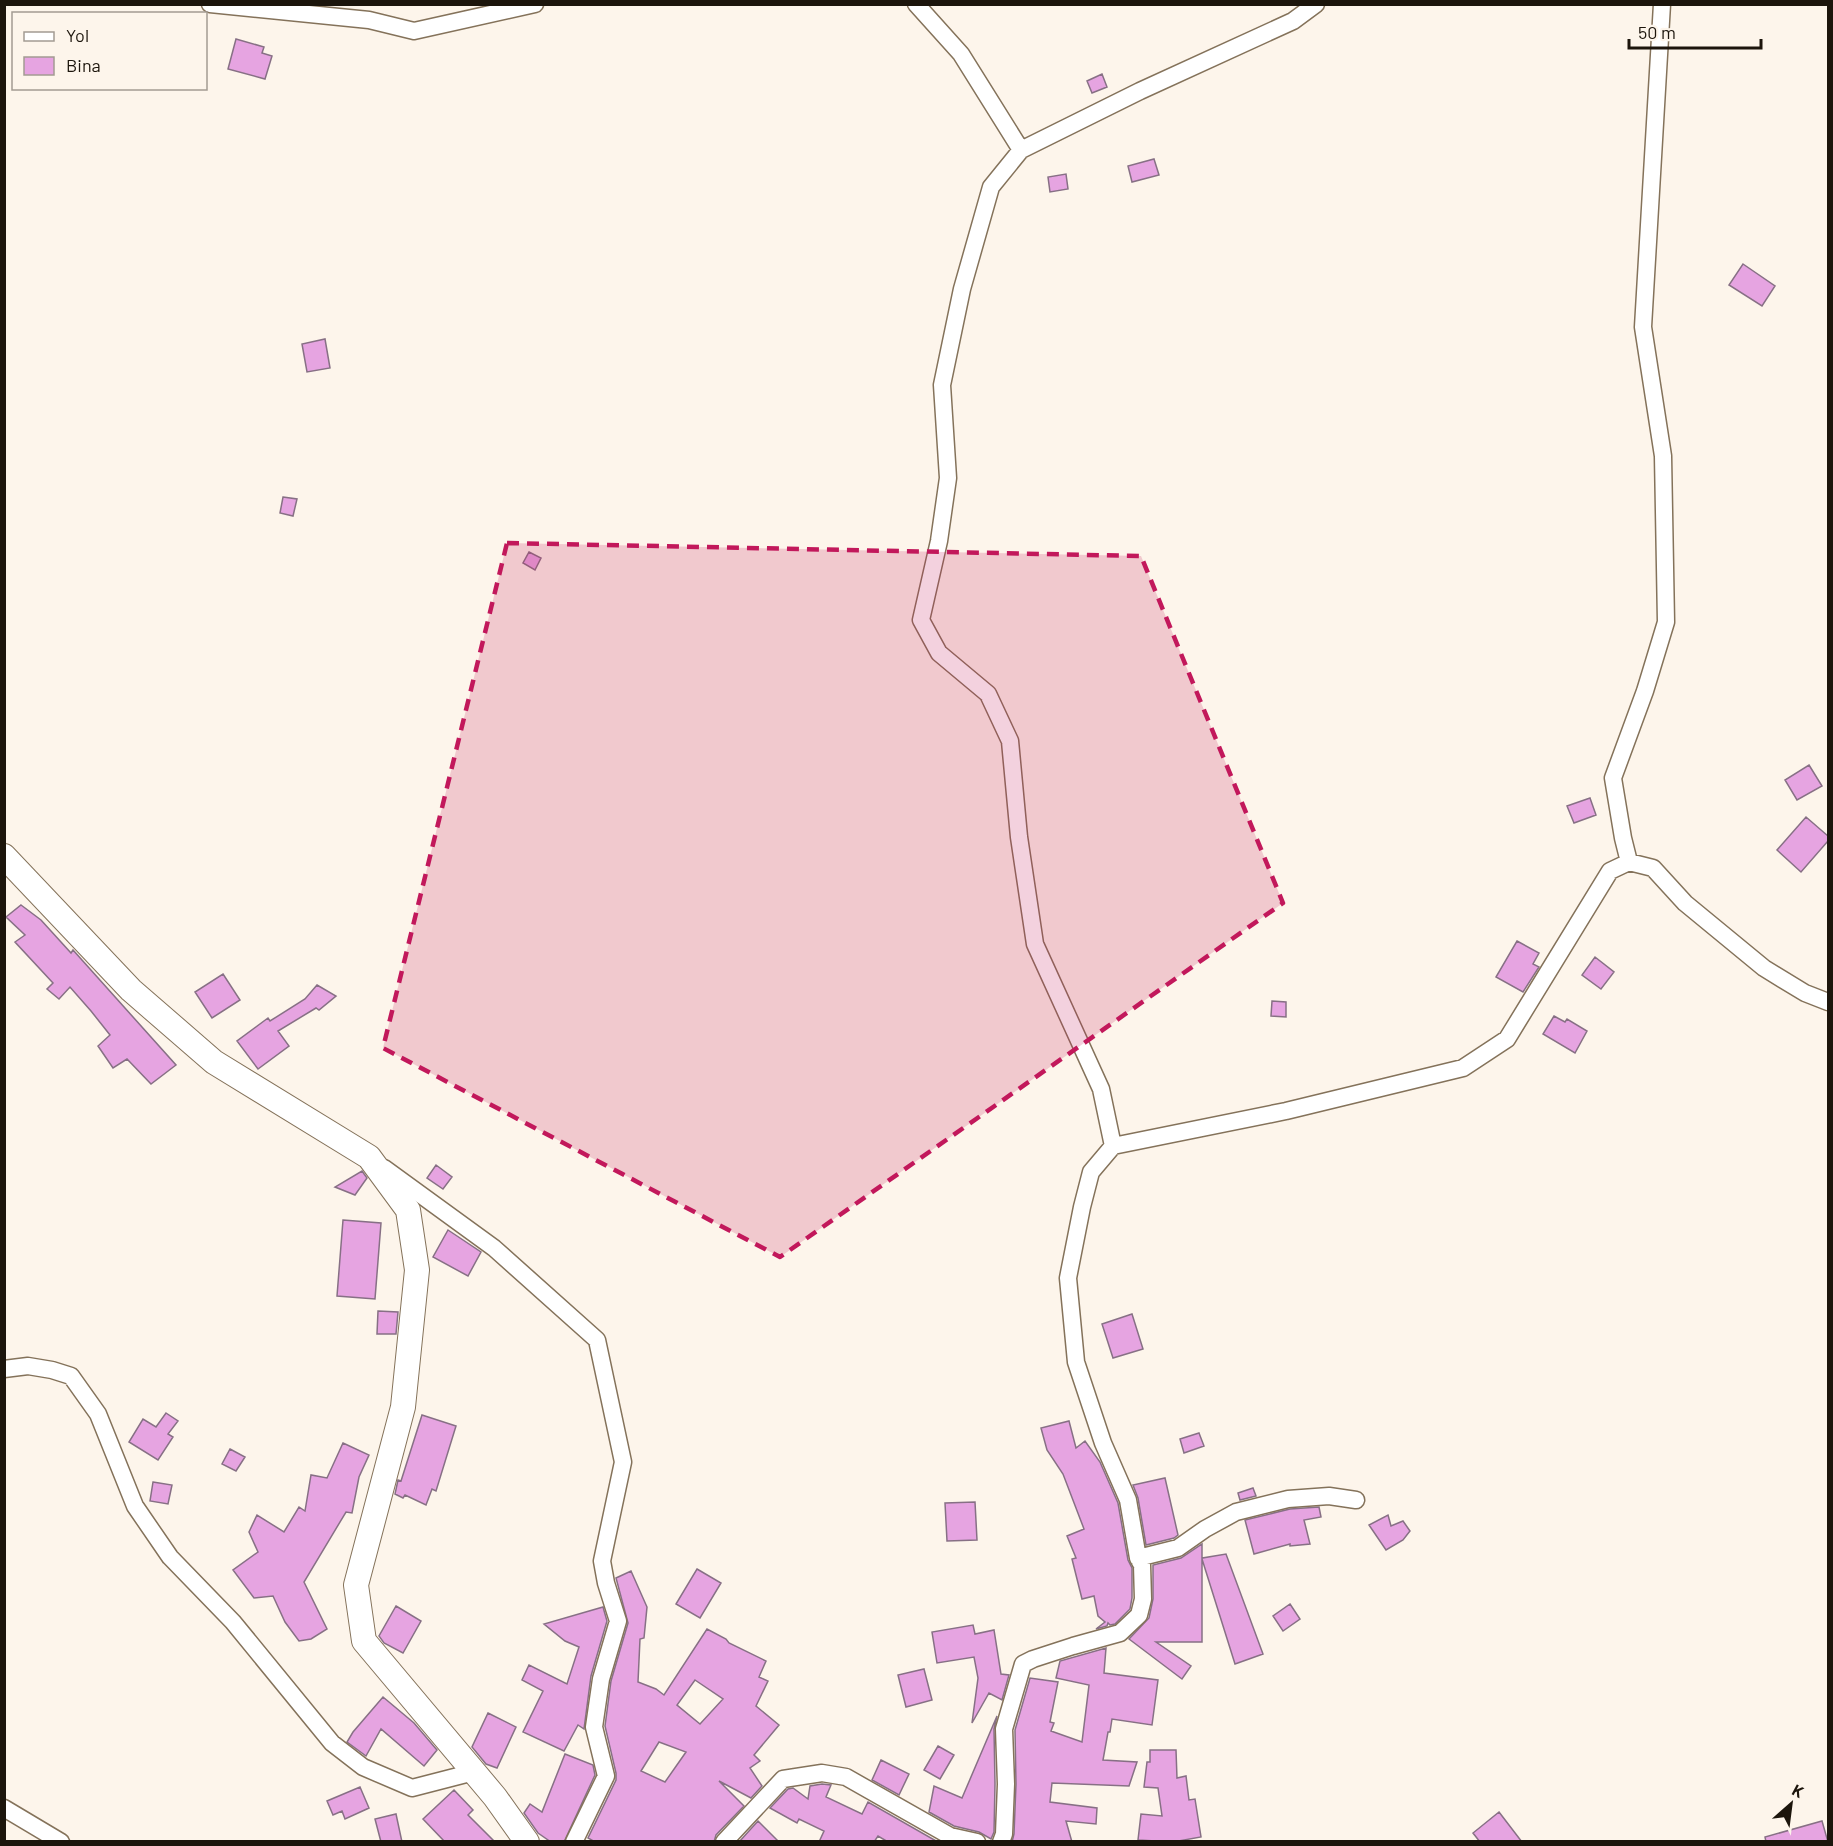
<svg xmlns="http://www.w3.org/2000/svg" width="1833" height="1846" font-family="Barlow,sans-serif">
<rect width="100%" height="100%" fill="#fdf5eb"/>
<path fill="#e6a4e1" stroke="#877085" stroke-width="1.5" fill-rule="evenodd" d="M236,39L264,47L262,53L272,56L265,79L228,69Z
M1102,74L1107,87L1092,93L1087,81Z
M1154,159L1159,175L1132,182L1128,166Z
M1066,174L1068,189L1050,192L1048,177Z
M1743,264L1775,286L1762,306L1729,285Z
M325,339L330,368L307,372L302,344Z
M283,497L297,499L293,516L280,513Z
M529,552L541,558L535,570L523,563Z
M1809,765L1822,786L1797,800L1785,780Z
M1590,798L1596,815L1574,823L1567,806Z
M1806,817L1828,836V841L1801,872L1777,850Z
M21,905L41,920L71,953L73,950L176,1065L151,1084L127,1059L113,1068L98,1046L110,1035L91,1011L70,987L59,999L47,989L53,983L15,942L25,935L6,917Z
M1517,941L1539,953L1533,964L1539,967L1523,992L1496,977Z
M1595,957L1614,972L1601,989L1582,975Z
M223,974L240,1000L212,1018L195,992Z
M317,985L336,996L319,1010L316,1008L278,1031L289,1046L258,1069L237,1041L268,1018L270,1021L305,999Z
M1272,1001L1286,1002V1017L1271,1016Z
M1554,1016L1565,1022L1567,1019L1587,1031L1575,1053L1543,1034Z
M436,1165L452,1177L443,1189L427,1178Z
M362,1171L367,1178L355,1195L335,1187Z
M343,1220L381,1223L375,1299L337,1296Z
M448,1230L481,1252L468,1276L433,1257Z
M378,1311L398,1312L396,1334H377Z
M1132,1314L1143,1349L1113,1358L1102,1324Z
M166,1413L178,1421L168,1434L173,1437L158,1460L129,1442L143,1419L156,1427Z
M422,1415L456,1426L436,1491L432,1489L426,1505L405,1495L403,1498L395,1494L398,1480L401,1481Z
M1069,1421L1076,1448L1085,1441L1100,1462L1118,1503L1128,1560L1132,1568V1598L1130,1609L1115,1624L1110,1625L1108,1623L1107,1626L1096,1629L1105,1622L1098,1616L1094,1596L1082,1599L1072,1559L1076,1558L1067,1536L1084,1529L1063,1474L1047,1450L1041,1428Z
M1199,1433L1204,1446L1184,1453L1180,1439Z
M343,1443L369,1455L359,1477L352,1513L346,1512L304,1582L327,1629L311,1639L299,1641L285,1622L273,1596L254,1598L233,1570L258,1552L249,1532L257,1515L284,1532L299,1507L305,1511L311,1475L327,1478Z
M230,1449L245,1457L236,1471L222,1464Z
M1165,1478L1178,1535L1174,1538L1146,1545L1138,1498L1133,1485Z
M153,1482L172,1485L168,1504L150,1501Z
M1253,1488L1256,1496L1240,1500L1238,1493Z
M975,1502L977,1540L947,1541L945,1503Z
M1319,1507L1321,1517L1304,1520L1310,1544L1290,1546V1544L1254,1554L1245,1520L1290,1509Z
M1388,1515L1391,1526L1403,1521L1410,1531L1403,1540L1386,1550L1369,1525Z
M1202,1544V1558L1226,1554L1263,1654L1235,1664L1202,1559V1642H1156L1191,1666L1182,1679L1129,1639L1149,1618L1153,1599V1565L1181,1558Z
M697,1569L721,1583L700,1618L676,1604Z
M631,1571L647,1607L644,1638L640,1639L638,1682L656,1689L664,1695L707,1629L726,1639L729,1643L766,1661L759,1677L768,1681L756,1706L779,1725L754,1755L760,1761L750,1768L762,1786L751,1798L719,1781L744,1806L716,1835L714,1842H595L588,1838L616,1780V1773L605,1726L611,1681L628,1623L616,1578ZM695,1680L723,1699L700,1724L677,1705ZM659,1742L686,1752L665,1782L641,1771Z
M1290,1604L1300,1619L1283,1631L1273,1616Z
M396,1606L421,1621L403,1653L384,1643L379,1636Z
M603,1607L607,1621L591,1676L584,1729L578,1725L564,1751L523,1732L543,1691L522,1680L529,1665L567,1684L579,1647L565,1641L544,1624Z
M973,1625L975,1634L994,1630L1001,1674L1009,1675L1002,1700L989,1693L972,1723L978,1678L974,1657L937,1663L932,1632Z
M1106,1648L1104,1673L1158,1680L1152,1725L1112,1719L1110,1732H1108L1103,1760L1137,1762L1129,1786L1052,1783L1050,1802L1097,1808L1096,1824L1066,1821L1072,1842H1012L1014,1834L1016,1784L1015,1730L1030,1678L1058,1682L1050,1722L1054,1723L1051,1731L1082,1742L1089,1685L1056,1678L1060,1661Z
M924,1669L932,1700L906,1707L898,1675Z
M383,1697L414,1723L437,1750L424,1766L381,1729L366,1756L347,1742L353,1732Z
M488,1713L516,1727L497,1768L486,1764L472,1747Z
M997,1716L994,1729L995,1784L994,1832L991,1839L979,1832L954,1826L929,1812L934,1786L962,1798Z
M938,1746L954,1755L940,1779L924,1770Z
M1150,1750H1176L1177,1778L1186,1776L1189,1800L1195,1799L1201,1837L1173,1842L1138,1840L1141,1814L1162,1816L1158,1788L1144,1787L1147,1762H1150Z
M565,1754L593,1765L595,1775L564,1842H551L538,1833L524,1813L530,1804L542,1812Z
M881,1760L909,1774L899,1795L872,1780Z
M822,1784L831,1785L826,1797L862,1814L868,1802L938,1842H888L878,1836L874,1842H819L824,1831L799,1819L797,1823L770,1808L788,1789L793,1788L808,1799L810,1786Z
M360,1787L369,1808L345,1819L342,1811L333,1815L327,1801Z
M454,1790L473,1810L468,1815L495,1842H445L423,1819Z
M1499,1812L1522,1842H1480L1473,1833Z
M396,1814L402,1842H381L375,1819Z
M758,1821L779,1842H739Z
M1822,1821L1828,1842H1766L1765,1837Z"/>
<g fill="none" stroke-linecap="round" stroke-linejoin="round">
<defs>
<path id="minor" d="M210,4L369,20L414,31L535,4
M916,4L961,54L1021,150L1140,91L1293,21L1316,4
M1021,150L991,187L962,289L942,385L948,478L939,541L921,620L939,653L988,694L1010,741L1019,837L1035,944L1101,1089L1113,1146
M1629,862L1623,838L1613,778L1645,691L1666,622L1663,456L1643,327L1662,4
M384,1168L494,1248L597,1340L623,1462L602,1561L606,1583L618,1621L601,1679L594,1727L606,1776L574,1842
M4,1369L28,1366L52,1370L71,1376L98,1414L135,1506L170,1557L233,1622L332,1743L363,1767L412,1788L474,1772
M1138,1558L1178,1548L1205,1529L1236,1512L1288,1499L1329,1496L1356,1500
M4,1808L61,1842
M724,1842L783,1779L822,1773L846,1777L950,1836
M949,1842L950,1836L977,1842
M1001,1842L1004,1834L1006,1784L1004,1729L1023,1664L1033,1659L1073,1646L1120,1633L1139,1615L1143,1599L1142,1565L1138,1558L1128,1500L1103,1443L1076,1362L1068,1278L1082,1207L1091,1172L1113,1146L1286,1111L1463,1068L1507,1039L1610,871L1629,862L1653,868L1685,903L1764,968L1805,993L1828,1002"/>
<path id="secondary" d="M4,856L131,990L214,1062L369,1157L408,1210L417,1270L403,1407L356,1585L364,1641L495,1797L527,1842"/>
</defs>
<use href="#minor" stroke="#84725a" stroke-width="19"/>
<use href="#secondary" stroke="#84725a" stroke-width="26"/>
<use href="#minor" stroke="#fff" stroke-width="16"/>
<use href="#secondary" stroke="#fff" stroke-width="24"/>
</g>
<path fill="#c2185b" fill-opacity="0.2" stroke="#c2185b" stroke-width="4.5" stroke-dasharray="12 8" stroke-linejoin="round" d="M507,543L1141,556L1283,903L780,1257L383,1048Z"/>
<rect width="1833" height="1846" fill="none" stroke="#1c150c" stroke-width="12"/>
<rect x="12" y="12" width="195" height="78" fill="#fdf5eb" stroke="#a39b92" stroke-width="1.5"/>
<rect x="24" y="32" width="30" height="9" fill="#ffffff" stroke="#a39b92" stroke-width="1.5"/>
<text x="66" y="42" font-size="18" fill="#1c150c">Yol</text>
<rect x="24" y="57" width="30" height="18" fill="#e6a4e1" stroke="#a39b92" stroke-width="1.5"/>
<text x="66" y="72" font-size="18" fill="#1c150c">Bina</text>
<g transform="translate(1791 1804) rotate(28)" stroke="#fdf5eb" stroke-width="4.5" paint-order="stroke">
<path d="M0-4.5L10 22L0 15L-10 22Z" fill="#1c150c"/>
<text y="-9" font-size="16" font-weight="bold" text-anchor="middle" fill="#1c150c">K</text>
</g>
<path d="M1629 39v9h132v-9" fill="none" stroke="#1c150c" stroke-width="3"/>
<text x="1638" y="39" font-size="18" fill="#1c150c" stroke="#fdf5eb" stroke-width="4.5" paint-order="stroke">50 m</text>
</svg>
